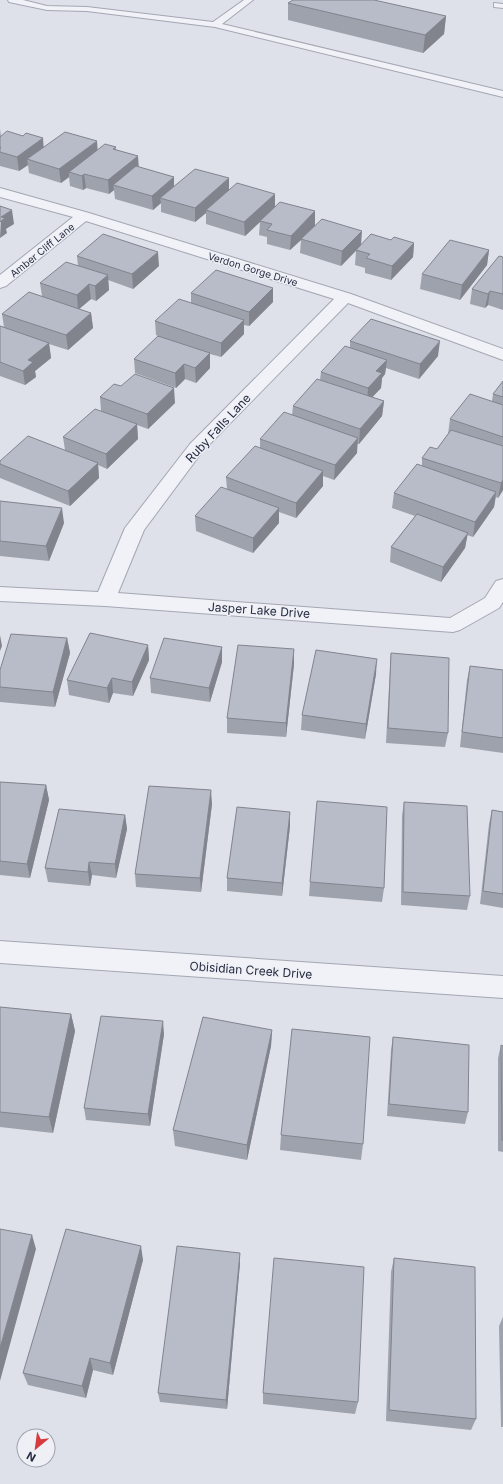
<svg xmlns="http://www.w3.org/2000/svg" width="503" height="1484" font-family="Inter,sans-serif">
<rect width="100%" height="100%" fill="#dee1e9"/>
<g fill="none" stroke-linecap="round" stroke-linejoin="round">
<defs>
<path id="service" d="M8,0H23L47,6L87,7L213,22L244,0H253L222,24L503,91V97L215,27L87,11L47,10L9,2Z
M494,3L503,4V8L494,7Z"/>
<path id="minor" d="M0,188L89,213L351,294L503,349V360L348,303L202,452L144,530L118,593L450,618L485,598L496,581L503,579V602L499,608L460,630L453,632L105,606L0,601V587L98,592L125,528L190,444L334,299L86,221L6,286L0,288V275L73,217L0,197Z
M0,941L503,976V998L0,963Z"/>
</defs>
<use href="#service" stroke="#a3a7b3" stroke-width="2"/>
<use href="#minor" stroke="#a3a7b3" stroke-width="2"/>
<use href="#service" fill="#f1f2f7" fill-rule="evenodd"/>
<use href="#minor" fill="#f1f2f7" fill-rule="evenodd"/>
</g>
<path fill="#9ea2ad" d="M288,3L446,16L444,34L423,53L288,20Z
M0,129L1,136L44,147L98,150L116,147V150L138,156V167L174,177V186L229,178V190L275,194V206L315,211V226L361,245L391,240L414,243L413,257L391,280L365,273V268L355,265L356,251L341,266L300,253L301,240L290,250L267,244V237L259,235L260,222L245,236L206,224V213L195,222L161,212V203L153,210L115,199L114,190L109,194L86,188L83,190L70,186L69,177L61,183L29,173L28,165L19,171L0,166Z
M489,250L487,265L460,300L420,289L422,274Z
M77,256L159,266L133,289L108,280L109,290L96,301L91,299L79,309L91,313L93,328L68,350L49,344L51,358L35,371L36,377L25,385L0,376V326L4,327L2,314L42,296L40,283L78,266Z
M503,257V310L488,305L485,308L470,304L472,289Z
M191,293L273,302L249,326L244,325V334L221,357L210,354V368L196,383L185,379L176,388L135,373L134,359L158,336L156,335L155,321L191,303Z
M350,341L438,356L419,379L386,368L385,374L382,378L381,388L372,397L384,401L382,416L359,444H357V453L334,480L323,476V486L296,518L279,512V523L253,553L196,531L195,516L227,489L226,477L260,448V439L292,415L293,406L320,380L321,372L350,348Z
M503,381V490L498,498L496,497L494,507L473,537L467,535L465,548L441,582L390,562L391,547L415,516L392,508L394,493L422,466V458L437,449L448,434L450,419L492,401L493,394Z
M100,397L175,403L148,429L137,425L138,439L107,469L98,465L99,478L70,506L0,478V461L65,450L63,437L101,411Z
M0,501L64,523L49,561L0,556Z
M67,638L70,653L55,707L0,702V670Z
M148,645L149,660L133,696L113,693L109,703L69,695L67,680Z
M222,647V662L210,702L151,693L150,678Z
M391,653L448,733L445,747L386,743L390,668Z
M294,664L286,737L227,733V718Z
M470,666L503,670V753L460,747L467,680Z
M376,674L365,739L301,730L302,715Z
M0,782L46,785L49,800L30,878L0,875Z
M404,802L470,896L467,910L401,905L402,816Z
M212,804L201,892L136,887L135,874Z
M492,810L503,812V908L480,904L489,824Z
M125,815L127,829L116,878L92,875L90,886L48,882L45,868Z
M290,826L282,896L227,891V878Z
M310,882L384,888L382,902L309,896Z
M0,1007L71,1014L75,1031L53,1133L0,1127Z
M272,1030L271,1046L247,1160L175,1146L173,1130Z
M164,1034L150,1126L86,1120L84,1108Z
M393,1037L468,1112L465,1124L387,1116L391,1050Z
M501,1045L503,1046V1152L498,1151V1058Z
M281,1135L363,1144L361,1160L280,1150Z
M394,1258L476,1419L471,1430L386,1421L391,1272Z
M143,1260L113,1375L93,1370L86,1398L28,1385L23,1373Z
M240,1263L227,1409L160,1402L158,1393Z
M503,1317V1427H501L499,1326Z
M263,1393L358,1402L355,1414L263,1404Z"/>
<path fill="#81848d" d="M446,16L444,34L423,53L425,35Z
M43,138L44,152L27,159L28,165L19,171L17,157Z
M97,141L98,155L69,172V177L61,183L59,169Z
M138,156L139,170L113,185L114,190L109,194L108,180Z
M84,174L86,188L83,190L82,176Z
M174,177V191L160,198L161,203L153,210L152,196Z
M229,178V192L206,210V213L195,222V208Z
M275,194V208L260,221V222L245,236L244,222Z
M12,210L14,224L6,229L7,233L0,238L1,217Z
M315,211V226L301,239V240L290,250L291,236Z
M362,231L361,245L341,266L342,251Z
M414,243L413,257L391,280L392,266Z
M489,250L487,265L460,300L462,285Z
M158,252L159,266L133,289L132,274Z
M108,275L109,290L96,301L95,286Z
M89,284L91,299L78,310L77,295Z
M273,288V302L249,326V312Z
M490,291L488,305L485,308L488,294Z
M91,313L93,328L68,350L66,335Z
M244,320V334L221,357V343Z
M440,341L438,356L419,379L420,364Z
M49,343L51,358L35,371L36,377L25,385L23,371L28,360Z
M210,353V368L196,383L195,368Z
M387,360L385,374L382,378L381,388L367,403L368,388L376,371Z
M184,364L185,379L176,388L175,373Z
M174,388L175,403L148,429L147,414Z
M384,401L382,416L359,444L360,429Z
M137,424L138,439L107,469L106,454Z
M358,438L357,453L334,480L335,465Z
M98,463L99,478L70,506L68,491Z
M323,471V486L296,518V503Z
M503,480V490L498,498L501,483Z
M496,492L494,507L473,537L475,522Z
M62,508L64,523L49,561L46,546Z
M279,508V523L253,553V538Z
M468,533L465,548L441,582L443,567Z
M0,635L2,646L0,651Z
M67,638L70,653L55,707L53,692Z
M148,645L149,660L133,696L132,682Z
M222,647V662L210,702L209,688Z
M294,649V664L286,737V723Z
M377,659L376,674L365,739L366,724Z
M112,678L113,693L109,703L107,688Z
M46,785L49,800L30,878L27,864Z
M211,790L212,804L201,892L200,878Z
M290,812V826L282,896V883Z
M125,815L127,829L116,878L115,864Z
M89,862L92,875L90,886L88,872Z
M71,1014L75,1031L53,1133L49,1117Z
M163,1021L164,1034L150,1126L148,1114Z
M272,1030L271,1046L247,1160V1145Z
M32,1235L36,1249L0,1381V1348Z
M141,1246L143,1260L113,1375L110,1363Z
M240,1253V1263L227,1409L226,1400Z
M90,1358L93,1370L86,1398L82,1386Z"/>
<path fill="#b8bcc9" stroke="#81848d" d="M293,0H374L446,16L425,35L288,3Z
M7,131L23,136L26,133L43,138L17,157L0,152V148H1L0,147V137Z
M65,132L97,141L59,169L27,159Z
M105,144L116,147L113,149L138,156L108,180L84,174L82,176L69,172Z
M136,166L174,177L152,196L113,185Z
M195,169L229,178L195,208L160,198Z
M237,183L275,194L244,222L206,210Z
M280,202L315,211L291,236L267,230L272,224L260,221Z
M0,206L12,210L1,217L5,218L0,222Z
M322,219L362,231L342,251L301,239Z
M103,234L158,252L132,274L77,256Z
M371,234L391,240L394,237L414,243L392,266L366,258L370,254L356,250Z
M450,240L489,250L462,285L422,274Z
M499,256L503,257V294L490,291L488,294L472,289Z
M66,262L108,275L95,286L89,284L77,295L40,283Z
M216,270L273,288L249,312L191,293Z
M29,292L91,313L66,335L2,314Z
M179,299L244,320L221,343L155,321Z
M371,319L440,341L420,364L350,341Z
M0,326L49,343L28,360L33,362L23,371L0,362Z
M158,336L210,353L195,368L184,364L175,373L134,359Z
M345,346L387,360L376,371L382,373L368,388L321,372Z
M135,374L174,388L147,414L100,397L114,384L121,386Z
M317,379L384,401L360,429L293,406Z
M503,381V397L493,394Z
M470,394L503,405V437L450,419Z
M95,409L137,424L106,454L63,437Z
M284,412L358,438L335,465L260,439Z
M451,430L503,446V480L501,483L422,458L430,447L437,449Z
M28,436L98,463L68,491L0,464V461Z
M255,446L323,471L296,503L226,477Z
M417,464L496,492L475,522L394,493Z
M221,487L279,508L253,538L195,516Z
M0,501L62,508L46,546L0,541Z
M417,514L468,533L443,567L391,547Z
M90,633L148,645L132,682L112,678L107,688L67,680Z
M11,634L67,638L53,692L0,687V670Z
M164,638L222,647L209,688L150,678Z
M238,645L294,649L286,723L227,718Z
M316,650L377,659L366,724L302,715Z
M391,653L449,658L448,733L388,728Z
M470,666L503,670V738L462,732Z
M0,782L46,785L27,864L0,861Z
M149,786L211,790L200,878L135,874Z
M317,801L387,807L384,888L310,882Z
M404,802L467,806L470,896L403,892Z
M237,807L290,812L282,883L227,878Z
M59,809L125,815L115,864L89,862L88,872L45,868Z
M492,810L503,812V894L483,891Z
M0,1007L71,1014L49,1117L0,1112Z
M101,1016L163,1021L148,1114L84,1108Z
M203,1017L272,1030L247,1145L173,1130Z
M292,1029L370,1037L363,1144L281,1135Z
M393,1037L469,1045L468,1112L389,1104Z
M501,1045L503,1046V1140H502Z
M0,1229L32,1235L0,1348Z
M66,1229L141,1246L110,1363L90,1358L82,1386L23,1373Z
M177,1246L240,1253L226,1400L158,1393Z
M274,1258L364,1267L358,1402L263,1393Z
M394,1258L475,1267L476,1419L389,1410Z"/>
<g text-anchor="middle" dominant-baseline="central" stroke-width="3" stroke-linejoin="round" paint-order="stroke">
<g font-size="10" fill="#262d41" stroke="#eef0f6">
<text transform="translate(42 250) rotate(-39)">Amber Cliff Lane</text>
<text transform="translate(253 269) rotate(17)">Verdon Gorge Drive</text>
</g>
<g font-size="12" fill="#262d41" stroke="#eef0f6">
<text transform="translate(218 428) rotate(-47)">Ruby Falls Lane</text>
<text transform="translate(259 610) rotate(4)">Jasper Lake Drive</text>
<text transform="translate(251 970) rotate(4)">Obisidian Creek Drive</text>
</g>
</g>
<g transform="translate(36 1448) rotate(209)"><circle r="19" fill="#eef0f6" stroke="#9ea2ae"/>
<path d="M0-3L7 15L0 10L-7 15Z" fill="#d63b40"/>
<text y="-6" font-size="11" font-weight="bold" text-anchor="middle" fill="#262d41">N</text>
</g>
</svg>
